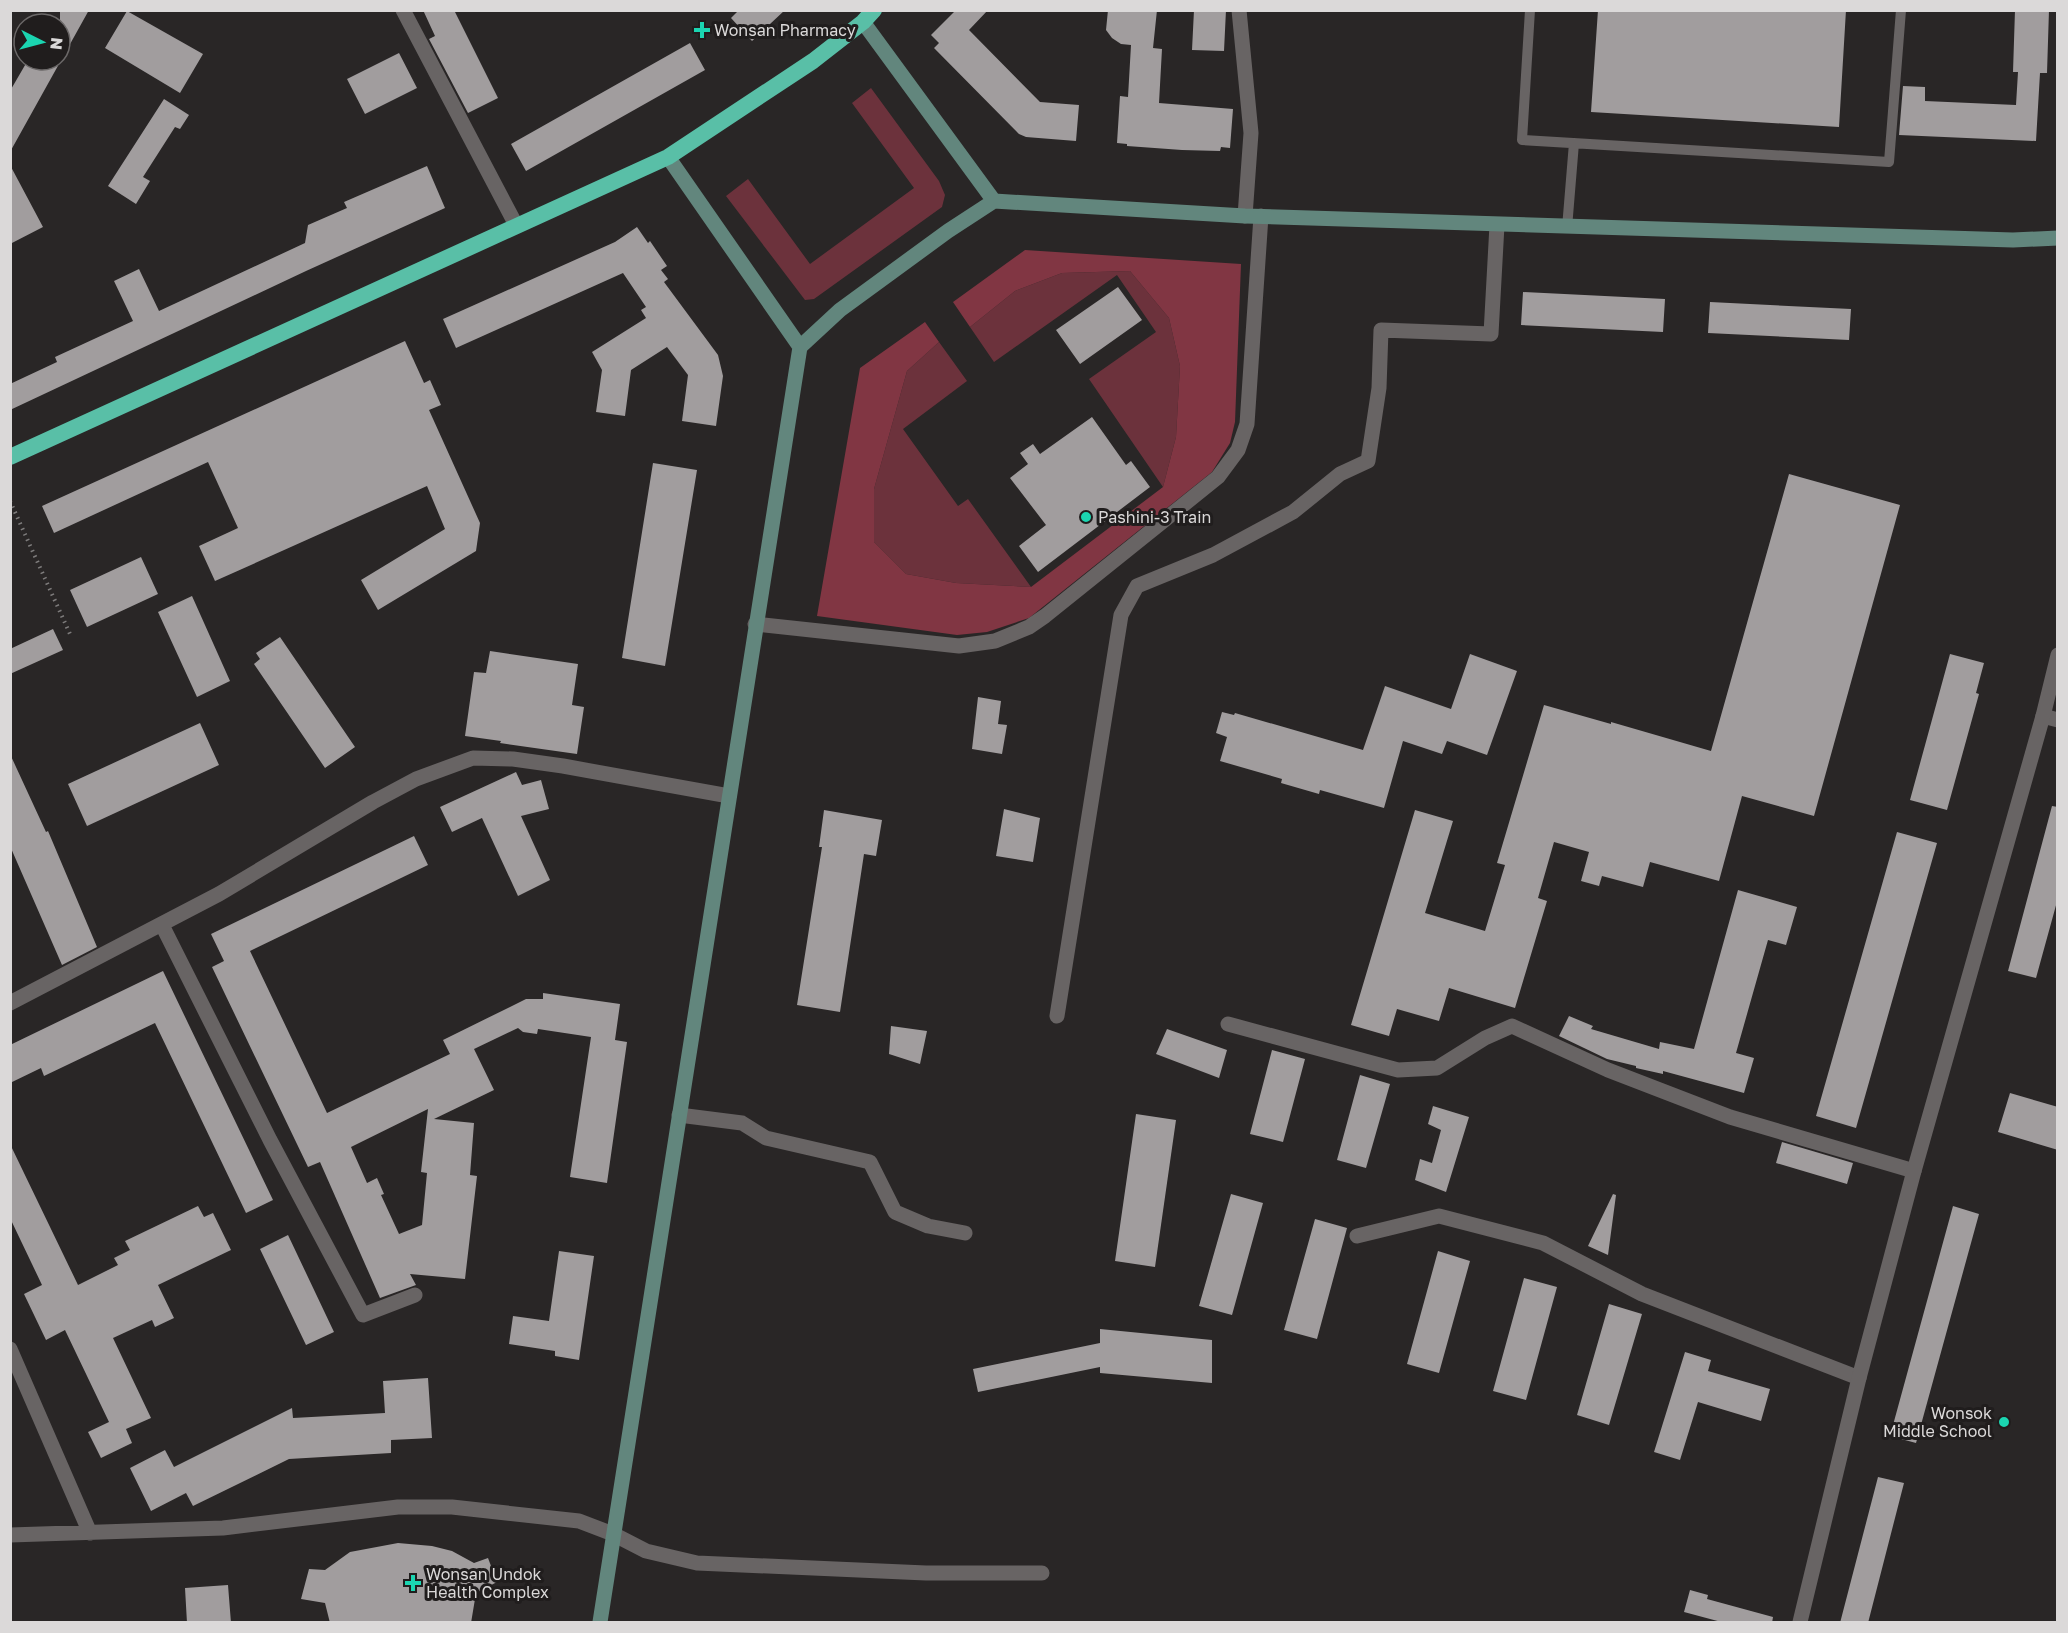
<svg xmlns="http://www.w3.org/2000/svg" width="2068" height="1633" font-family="'Golos Text',sans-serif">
<rect width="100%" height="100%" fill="#292626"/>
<path fill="#6c323c" d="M871,88L939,181L945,195L942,207L814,299L805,300L726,196L748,179L810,264L914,188L852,103Z
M1130,271L1169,318L1180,366L1176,437L1163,487L1089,379L1156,332L1117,275L994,362L970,327L1015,291L1062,273Z
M939,342L967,381L903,429L958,506L968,499L1031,587L956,583L906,574L874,542V489L907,371Z"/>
<path fill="#813643" d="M1025,250L1241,264L1235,422L1230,443L1212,472L1029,618L987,632L957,635L817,616L860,368L925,322L939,342L907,371L874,489V542L906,574L956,583L1031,587L1163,487L1176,437L1180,366L1169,318L1130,271L1062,273L1015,291L970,327L953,302Z"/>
<path fill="#a19d9e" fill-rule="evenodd" d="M60,10H89L10,152V91L28,60H60Z
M423,10H454L498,98L468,113L429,39L435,36Z
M739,10H785L752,41L731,18Z
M956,10H988L969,30L1040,102L1079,105L1076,141L1026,137L1019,134L934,48L939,43L931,35Z
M1108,10H1157L1153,48L1162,49L1159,103L1233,109L1230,148L1221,147L1220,151L1182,150L1127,146V144L1117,143L1120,96L1128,97L1131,45L1121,44L1112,38L1106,30Z
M1194,10H1226L1224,51L1192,50Z
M1598,10H1846L1839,127L1591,112Z
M2015,10H2049L2047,73H2040L2036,141L1899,135L1903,86L1925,87V101L2016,105L2018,72H2013Z
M127,11L203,54L180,93L105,48Z
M690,43L705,70L526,171L511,144Z
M399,53L417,88L365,114L347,79Z
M164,99L189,115L180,129L175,127L143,177L150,181L136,204L108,186Z
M10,165L43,227L10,244Z
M427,166L445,208L306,271L10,410V384L57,362L55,357L133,321L114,281L139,269L159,311L305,243L308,225L347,208L344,202Z
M637,227L648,243L650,241L667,266L661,270L668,279L664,282L718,355L723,376L716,426L682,421L688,375L667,347L631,370L625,416L596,412L602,370L592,352L646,318L641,310L646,307L623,273L456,348L443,319L615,242Z
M1118,287L1142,320L1080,364L1056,330Z
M1523,292L1665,299L1663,332L1521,325Z
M1710,302L1851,309L1849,340L1708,333Z
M405,341L424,383L430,380L441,405L429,410L480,523L476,551L378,610L361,580L445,529L427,486L215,581L199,546L238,528L208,462L54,533L42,506Z
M1092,417L1126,465L1131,461L1150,487L1038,572L1019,546L1046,525L1010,478L1028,464L1020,453L1033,444L1040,454Z
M653,463L697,470L665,666L622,658Z
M1789,474L1900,505L1814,816L1742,796L1719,881L1650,862L1643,887L1602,876L1599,886L1581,881L1589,852L1554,842L1538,898L1547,901L1515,1008L1449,988L1439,1021L1397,1009L1389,1036L1351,1025L1415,810L1453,821L1425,913L1485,931L1505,865L1497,863L1544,705L1611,724V722L1711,751Z
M141,557L158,594L87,627L70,590Z
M192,596L230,681L197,697L158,612Z
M53,629L63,650L10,674V649Z
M280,637L355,747L325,768L254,664L260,659L256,653Z
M490,651L578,664L572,705L584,707L577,754L500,743L501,741L465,736L474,672L486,673Z
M1470,654L1517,671L1487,755L1447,741L1442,754L1403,741L1384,808L1320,790L1319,794L1281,783L1282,779L1220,761L1227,737L1216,733L1222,712L1234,715L1235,713L1363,750L1385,686L1451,709Z
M1950,654L1984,663L1976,693L1979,694L1947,810L1910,800Z
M978,697L1001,701L998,724L1007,725L1002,754L972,749Z
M200,723L219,765L87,826L68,784Z
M10,754L46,832L48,831L97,947L62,965L10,846Z
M516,772L522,785L541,780L549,809L521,816L550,880L518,896L482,818L452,832L440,807Z
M2052,806L2058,807V898L2036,978L2008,971Z
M1004,809L1040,818L1033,862L996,856Z
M824,810L882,820L876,856L864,854L840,1012L797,1005L822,847H819Z
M1897,832L1937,843L1856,1128L1816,1116Z
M414,836L428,865L250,951L327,1113L450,1054L443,1040L526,999H543V993L620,1004L615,1040L627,1042L607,1183L570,1177L591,1037L538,1029L537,1034L523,1032L518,1028L474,1049L494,1090L434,1119L474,1123L470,1175L477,1176L465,1279L410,1274L416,1285L380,1298L320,1162L308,1167L212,967L224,961L211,934ZM428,1109L421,1172L427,1173L422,1225L399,1234L381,1195L384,1194L377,1178L367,1183L351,1147Z
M1738,890L1797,907L1786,945L1768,940L1736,1053L1754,1058L1744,1093L1663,1071V1074L1636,1068V1066L1607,1059L1559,1036L1569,1016L1593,1026L1591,1029L1659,1049L1660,1042L1694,1049Z
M163,971L273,1200L246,1213L155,1023L44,1076L41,1068L10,1083V1045Z
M891,1026L927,1031L920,1064L889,1054Z
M1167,1029L1227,1050L1219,1078L1156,1054Z
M1272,1050L1305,1059L1283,1142L1250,1134Z
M1360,1075L1390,1084L1366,1168L1337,1160Z
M2010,1093L2058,1107V1150L1998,1132Z
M1433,1106L1469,1117L1446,1192L1415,1180L1420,1159L1432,1163L1441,1130L1428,1124Z
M1136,1114L1176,1120L1155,1267L1115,1261Z
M1782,1142L1853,1163L1847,1184L1776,1163Z
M10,1144L78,1285L118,1265L114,1258L130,1250L125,1241L198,1206L204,1217L213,1213L231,1250L158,1285L174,1318L155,1327L152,1320L113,1338L151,1418L126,1429L132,1443L101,1458L88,1432L109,1422L65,1330L46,1340L24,1294L42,1285L10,1218Z
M1231,1194L1263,1203L1232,1315L1199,1306Z
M1613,1194L1616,1195L1608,1255L1588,1246Z
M1953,1206L1979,1214L1916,1443L1890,1436Z
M1315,1219L1347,1228L1317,1339L1284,1330Z
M288,1235L334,1332L306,1345L260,1249Z
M559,1251L594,1256L579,1360L555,1356V1351L509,1344L513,1316L549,1321Z
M1438,1251L1470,1261L1439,1373L1407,1364Z
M1524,1278L1557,1287L1526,1400L1493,1391Z
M1609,1304L1642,1314L1609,1425L1577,1415Z
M1100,1329L1212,1340V1383L1100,1373V1367L978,1392L973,1369L1100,1343Z
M1685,1352L1711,1360L1708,1371L1770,1389L1761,1421L1698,1402L1680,1460L1654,1452Z
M428,1378L432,1438L391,1440V1453L289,1459L193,1506L186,1493L151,1511L130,1468L165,1450L174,1467L292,1408L293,1418L385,1413L383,1381Z
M1878,1477L1904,1483L1868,1623H1840Z
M398,1543L432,1546L452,1551L474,1563L488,1558L497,1582L476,1593L471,1623H330L325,1603L301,1599L309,1569L325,1570L350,1552Z
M228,1585L231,1623H187L185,1588Z
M1690,1590L1708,1595L1707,1599L1773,1617L1772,1623H1725L1684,1612Z"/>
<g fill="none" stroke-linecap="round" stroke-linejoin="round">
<path stroke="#7e7c7c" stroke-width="4" stroke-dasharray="1.5 4.5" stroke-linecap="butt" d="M10,501L70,634"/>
<path stroke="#686464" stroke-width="10" d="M1530,10L1522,140L1889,162L1901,10
M1567,228L1574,143"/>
<path stroke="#686464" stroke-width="15" d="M403,10L516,225
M1239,10L1251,133L1245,216
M755,624L959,646L995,641L1029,627L1045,616L1218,477L1238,450L1247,424L1261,216
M2043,716L2058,720
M162,925L270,1140L363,1315L415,1295
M10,1003L219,894L373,802L416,779L473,758L513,759L563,766L729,796
M1057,1016L1121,615L1137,586L1213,555L1293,512L1340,474L1368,461L1379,388L1381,330L1491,334L1497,225
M1228,1024L1398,1070L1437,1068L1485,1038L1512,1026L1608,1070L1730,1117L1914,1171
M679,1115L742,1123L766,1138L870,1162L895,1212L928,1226L965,1233
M1357,1236L1439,1216L1543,1243L1642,1294L1859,1378
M10,1349L90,1533
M10,1535L223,1528L398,1507H452L579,1521L613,1534L646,1551L697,1563L926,1573H1042"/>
<path stroke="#686464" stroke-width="15" d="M1800,1622L1859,1378L1914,1171L2043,716L2058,655"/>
<path stroke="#62867d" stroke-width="15" d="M863,22L994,201
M668,157L800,347
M600,1622L800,347L840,310L948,231L994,201L1245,216L2013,240L2058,238"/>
<path stroke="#59bfa7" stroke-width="16" d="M10,457L668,157L813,61L863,22L874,10"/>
</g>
<g fill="#1bd5b1" stroke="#201d1d" stroke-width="2">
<path d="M699 21h6v6h6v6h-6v6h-6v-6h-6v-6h6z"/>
<circle cx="1086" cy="517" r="6"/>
<circle cx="2004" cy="1422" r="6"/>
<path d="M410 1574h6v6h6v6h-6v6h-6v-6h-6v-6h6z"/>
</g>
<g text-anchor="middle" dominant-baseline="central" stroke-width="6" stroke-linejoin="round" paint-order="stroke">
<g font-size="16" fill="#dbd9d9" stroke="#201d1d" text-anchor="start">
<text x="714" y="30">Wonsan Pharmacy</text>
<text x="1098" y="517">Pashini-3 Train</text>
<text x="1992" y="1413" text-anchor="end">Wonsok<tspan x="1992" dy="18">Middle School</tspan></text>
<text x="426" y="1574">Wonsan Undok<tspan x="426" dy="18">Health Complex</tspan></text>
</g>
</g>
<rect width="2068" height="1633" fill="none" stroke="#dbd9d9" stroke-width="24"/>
<g transform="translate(42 42) rotate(96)"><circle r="28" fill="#201d1d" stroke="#6b6868" stroke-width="1.5"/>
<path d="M0-4.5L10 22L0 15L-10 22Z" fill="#1bd5b1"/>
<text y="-9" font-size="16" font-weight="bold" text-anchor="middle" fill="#dbd9d9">N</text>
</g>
</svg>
